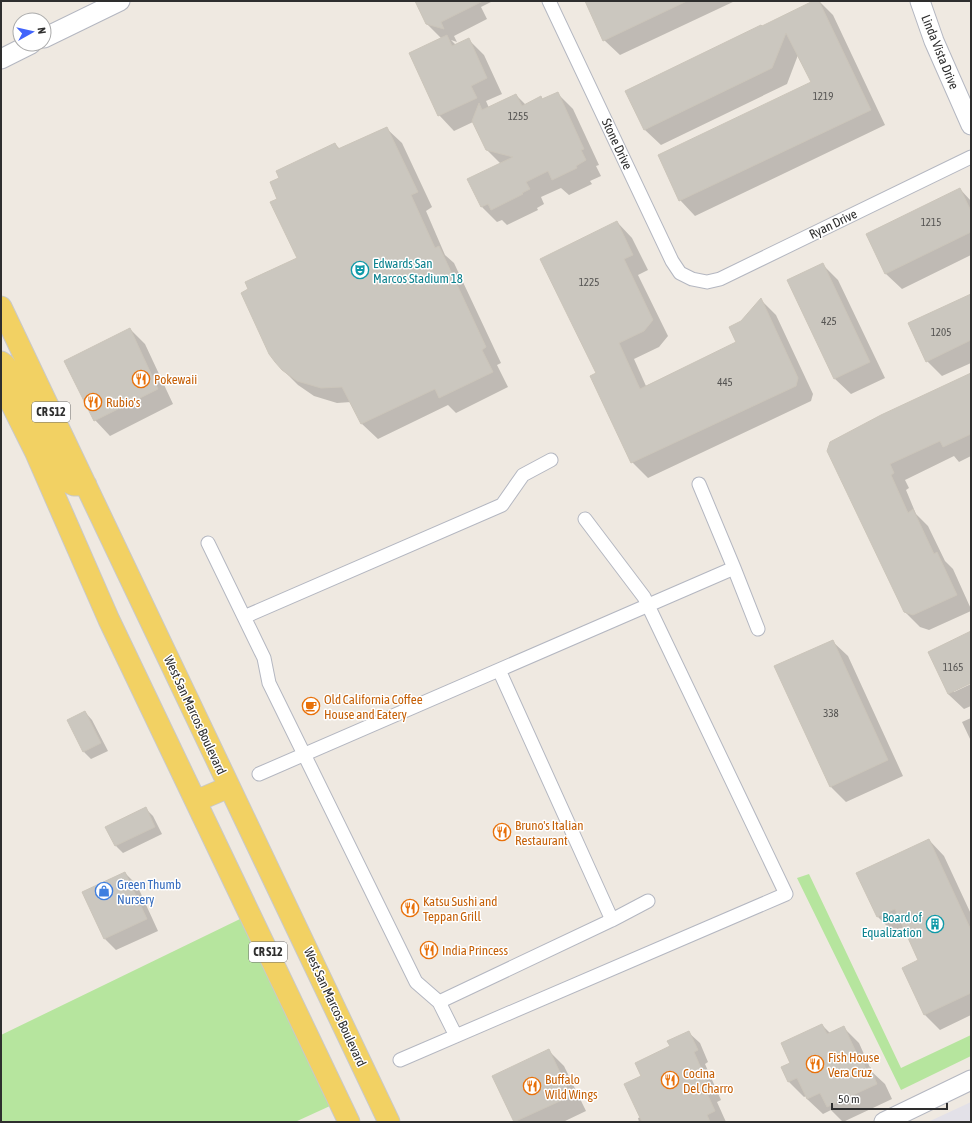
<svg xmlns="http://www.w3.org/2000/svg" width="972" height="1123" font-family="'Asap Condensed',sans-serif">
<rect width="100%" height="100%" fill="#efe9e1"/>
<path fill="#e3e1e8" d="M971,1102V1122H928Z"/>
<path fill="#b6e59e" d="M809,874L901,1068L971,1035V1056L901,1090L797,878Z
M240,919L330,1106L295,1122H1V1035Z"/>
<path fill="#0003" d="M416,1H493L481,7L487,19L454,36L457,42L451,40L456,45L469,40L484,55L502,94L486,101L489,108L516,95L526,105L541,98L543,100L557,93L573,109L599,165L596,166L601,176L590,181L592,184L569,195L561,188L541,197L544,204L537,208L538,210L507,225L502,220L497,222L482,207L469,179L501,164L487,150L473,122L454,131L439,115L442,39L427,24Z
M586,1H735L620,55L604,40Z
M816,1H819L833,15L885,125L695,216L680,200L812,82L798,55L787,84L661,145L645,130L627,92Z
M386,128L402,143L432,207L426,211L445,255L454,263L501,363L497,365L508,387L456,413L448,405L378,439L362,424L351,402L337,403L314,396L298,385L282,369L298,258L278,199L281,178L335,144L340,149Z
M960,189L971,201V255L902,289L886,274L867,235Z
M617,222L632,238L648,270L638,275L668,336L659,347L634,359L646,386L737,343L741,322L761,300L776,315L813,394L811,401L648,478L632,462L597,374Z
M823,265L838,280L885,378L851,394L835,379L789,281Z
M971,295V363L942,376L927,361Z
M130,329L145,344L173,404L110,436L95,420Z
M971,374V456L959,462L954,456L905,480L909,488L906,490L916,514L928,526L945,561L953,569L971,609V611L929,630L920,627L904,611L828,451Z
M971,632V682L954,690V692L971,684V706L964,709L948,694Z
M832,641L848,656L903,776L846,802L831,787L776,667Z
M85,712L92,720L108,751L91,759L84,752Z
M971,718V741L962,722Z
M145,808L153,816L162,834L123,853L116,846L107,827Z
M929,840L944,856L971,914V1015L940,1030L924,1014L919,961L904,927L893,932L878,917Z
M125,873L137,885L158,931L116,950L105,939L84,893Z
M822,1025L831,1034L844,1028L859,1043L872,1072L885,1084L892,1099L843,1122L831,1110L823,1114L807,1099L806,1096L804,1097L788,1081L792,1063Z
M688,1032L700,1043L708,1062L705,1064L721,1100L717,1102L726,1122H639L638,1118L641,1117L642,1077L671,1047Z
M549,1051L564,1066L586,1111L563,1122H515L494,1076Z"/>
<path fill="#cbc7bf" stroke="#cbc5ba" d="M415,1H483L441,22L444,29L426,24Z
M585,1H687L603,41Z
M813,1H819L871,110L679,201L658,155L811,82L786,33L772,68L644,130L625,91L761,25L762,26Z
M447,35L452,46L469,38L487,78L471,86L477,98L438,116L409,53Z
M558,92L584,149L581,150L586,160L576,166L577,168L552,180L548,171L526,182L530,189L522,193L523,194L491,210L488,204L481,207L467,179L513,157L486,150L472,121L479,103L482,110L516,94L522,106L541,96L542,99Z
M387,127L418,192L411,195L435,248L439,246L486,347L482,350L493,372L439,398L435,389L361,424L342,387L321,388L297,381L282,370L275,362L269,354L241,293L248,289L245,282L297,258L270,202L277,199L270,182L279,178L276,171L335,143L338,149Z
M960,188L971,211V232L885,274L866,234Z
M617,221L633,255L624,259L653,320L644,331L619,343L640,389L736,342L729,327L741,321L761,298L798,378L796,386L631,463L590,376L596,373L540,259Z
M823,263L870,362L834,379L787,280Z
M971,294V340L926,362L908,323Z
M130,328L158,389L94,421L64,361Z
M971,373V434L943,447L940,441L890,464L894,473L891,475L908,513L913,509L934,554L937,552L957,595L913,615L904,612L827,451L830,442L881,415Z
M971,631V683L948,694L928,652Z
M833,640L888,760L830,787L774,666Z
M85,711L101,743L83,752L67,720Z
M146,807L155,827L115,846L105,827Z
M929,839L971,930V993L924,1015L902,968L918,960L895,909L877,917L856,873Z
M125,872L147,919L104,939L82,892Z
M822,1024L827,1034L844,1026L861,1063L863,1062L866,1069L870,1067L877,1084L827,1107L820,1093L807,1099L797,1078L788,1082L781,1067L790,1063L781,1043Z
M689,1031L698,1050L694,1052L710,1089L706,1091L715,1111L707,1115L710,1122H642L624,1084L641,1076L635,1063L670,1046L667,1041Z
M549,1049L571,1096L514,1122L492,1076Z"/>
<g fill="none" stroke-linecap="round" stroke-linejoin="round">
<defs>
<path id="street" d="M549,1L672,261L680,273L692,279L707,282L720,279L971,157
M699,484L734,568L758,629
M208,543L264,658L269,683L416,982L439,1002L456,1036
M244,617L502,505L523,475L551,460
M499,670L612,920
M259,774L734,568
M439,1002L612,920L648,901
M400,1060L786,894L644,597L585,519"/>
<path id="secondary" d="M920,1L934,41L971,125
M44,38L120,1
M1,59L31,44
M884,1122L971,1080"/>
<path id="primary" d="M1,307L389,1122
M1,362L5,365L22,390L56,464L66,481L74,485H86
M1,383L35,451L109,620L349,1122
M196,801L229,787"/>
</defs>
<use href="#street" stroke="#b4b7c1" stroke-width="15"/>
<use href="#secondary" stroke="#b4b7c1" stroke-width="21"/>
<use href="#primary" stroke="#c9c9c9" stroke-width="23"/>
<use href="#street" stroke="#fff" stroke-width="13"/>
<use href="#secondary" stroke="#fff" stroke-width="19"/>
<use href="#primary" stroke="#f2d163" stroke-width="21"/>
</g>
<defs>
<symbol id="theatre-ring" viewBox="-11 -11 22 22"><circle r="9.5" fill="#fff" stroke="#0f9aa8" stroke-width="1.5"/><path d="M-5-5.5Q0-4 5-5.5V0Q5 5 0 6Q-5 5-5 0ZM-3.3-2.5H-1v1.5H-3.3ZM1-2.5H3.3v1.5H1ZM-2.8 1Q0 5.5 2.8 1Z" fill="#0f9aa8"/></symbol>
<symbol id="restaurant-ring" viewBox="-11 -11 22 22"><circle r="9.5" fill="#fff" stroke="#e8710a" stroke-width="1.5"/><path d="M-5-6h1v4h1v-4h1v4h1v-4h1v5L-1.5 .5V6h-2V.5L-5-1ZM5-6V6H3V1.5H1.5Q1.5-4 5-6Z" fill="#e8710a"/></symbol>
<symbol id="cafe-ring" viewBox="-11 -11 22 22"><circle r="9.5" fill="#fff" stroke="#e8710a" stroke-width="1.5"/><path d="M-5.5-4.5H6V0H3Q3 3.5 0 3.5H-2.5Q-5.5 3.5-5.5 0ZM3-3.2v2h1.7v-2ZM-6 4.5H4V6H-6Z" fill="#e8710a"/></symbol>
<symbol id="shop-ring" viewBox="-11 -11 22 22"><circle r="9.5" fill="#fff" stroke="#3f7fe0" stroke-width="1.5"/><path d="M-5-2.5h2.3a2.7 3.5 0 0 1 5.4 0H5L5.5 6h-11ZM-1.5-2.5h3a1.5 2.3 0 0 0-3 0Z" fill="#3f7fe0"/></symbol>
<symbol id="building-ring" viewBox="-11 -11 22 22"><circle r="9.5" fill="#fff" stroke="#0f9aa8" stroke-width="1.5"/><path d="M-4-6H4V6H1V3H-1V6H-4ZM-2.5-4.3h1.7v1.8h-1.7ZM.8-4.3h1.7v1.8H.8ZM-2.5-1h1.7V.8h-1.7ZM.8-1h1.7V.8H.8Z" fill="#0f9aa8"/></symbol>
</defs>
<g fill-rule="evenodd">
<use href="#theatre-ring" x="350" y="260" width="20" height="20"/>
<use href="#restaurant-ring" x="131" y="369" width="20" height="20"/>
<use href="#restaurant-ring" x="83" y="392" width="20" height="20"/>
<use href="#cafe-ring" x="301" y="696" width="20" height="20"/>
<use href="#restaurant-ring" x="492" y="822" width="20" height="20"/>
<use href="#shop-ring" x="94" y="881" width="20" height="20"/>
<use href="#restaurant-ring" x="400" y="898" width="20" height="20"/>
<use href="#building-ring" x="925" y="914" width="20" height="20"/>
<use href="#restaurant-ring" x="419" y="940" width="20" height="20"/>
<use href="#restaurant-ring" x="805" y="1054" width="20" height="20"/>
<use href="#restaurant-ring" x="660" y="1070" width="20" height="20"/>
<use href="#restaurant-ring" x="522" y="1076" width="20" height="20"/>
</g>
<g text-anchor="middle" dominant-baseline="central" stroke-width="3" stroke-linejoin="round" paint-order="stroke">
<g font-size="11" fill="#555452">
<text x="823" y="96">1219</text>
<text x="518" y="116">1255</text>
<text x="931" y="222">1215</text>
<text x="589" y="282">1225</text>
<text x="829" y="321">425</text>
<text x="941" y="332">1205</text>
<text x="725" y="382">445</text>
<text x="953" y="667">1165</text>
<text x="831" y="713">338</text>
</g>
<g fill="#fff" stroke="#6d6d6d" stroke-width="1">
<rect x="32" y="402" width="38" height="20" rx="3"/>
<rect x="249" y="942" width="38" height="20" rx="3"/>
</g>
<g font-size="12" font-weight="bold" fill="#2e2e2e">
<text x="51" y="412">CR S12</text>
<text x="268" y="952">CR S12</text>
</g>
<g font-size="13" fill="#2e2e2e" stroke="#fff">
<text transform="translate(940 52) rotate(68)">Linda Vista Drive</text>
<text transform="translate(617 144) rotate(65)">Stone Drive</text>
<text transform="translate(833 224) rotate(-26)">Ryan Drive</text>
<text transform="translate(195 715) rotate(65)">West San Marcos Boulevard</text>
<text transform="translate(335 1007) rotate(65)">West San Marcos Boulevard</text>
</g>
<g font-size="13" fill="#0d838f" stroke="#fff" text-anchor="start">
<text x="373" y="263">Edwards San<tspan x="373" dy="15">Marcos Stadium 18</tspan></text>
<text x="922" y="917" text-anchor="end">Board of<tspan x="922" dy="15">Equalization</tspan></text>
</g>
<g font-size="13" fill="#c56008" stroke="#fff" text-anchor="start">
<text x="154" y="379">Pokewaii</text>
<text x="106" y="402">Rubio's</text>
<text x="324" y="699">Old California Coffee<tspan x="324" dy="15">House and Eatery</tspan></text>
<text x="515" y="825">Bruno's Italian<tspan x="515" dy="15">Restaurant</tspan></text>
<text x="423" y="901">Katsu Sushi and<tspan x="423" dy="15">Teppan Grill</tspan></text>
<text x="442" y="950">India Princess</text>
<text x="828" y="1057">Fish House<tspan x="828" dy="15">Vera Cruz</tspan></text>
<text x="683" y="1073">Cocina<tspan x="683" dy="15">Del Charro</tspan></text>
<text x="545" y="1079">Buffalo<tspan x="545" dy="15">Wild Wings</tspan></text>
</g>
<g font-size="13" fill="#366cbe" stroke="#fff" text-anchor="start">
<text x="117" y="884">Green Thumb<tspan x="117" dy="15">Nursery</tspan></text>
</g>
</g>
<rect width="972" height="1123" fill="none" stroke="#2e2e2e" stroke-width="4"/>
<g transform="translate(32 32) rotate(82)"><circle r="19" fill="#ffffff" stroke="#ababab"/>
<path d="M0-3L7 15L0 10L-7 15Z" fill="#4264fb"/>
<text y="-6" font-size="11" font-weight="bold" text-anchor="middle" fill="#2e2e2e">N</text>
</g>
<path d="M832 1103v6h115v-6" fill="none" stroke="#2e2e2e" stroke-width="2"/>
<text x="838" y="1103" font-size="12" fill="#2e2e2e" stroke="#ffffff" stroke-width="3" paint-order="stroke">50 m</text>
</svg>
